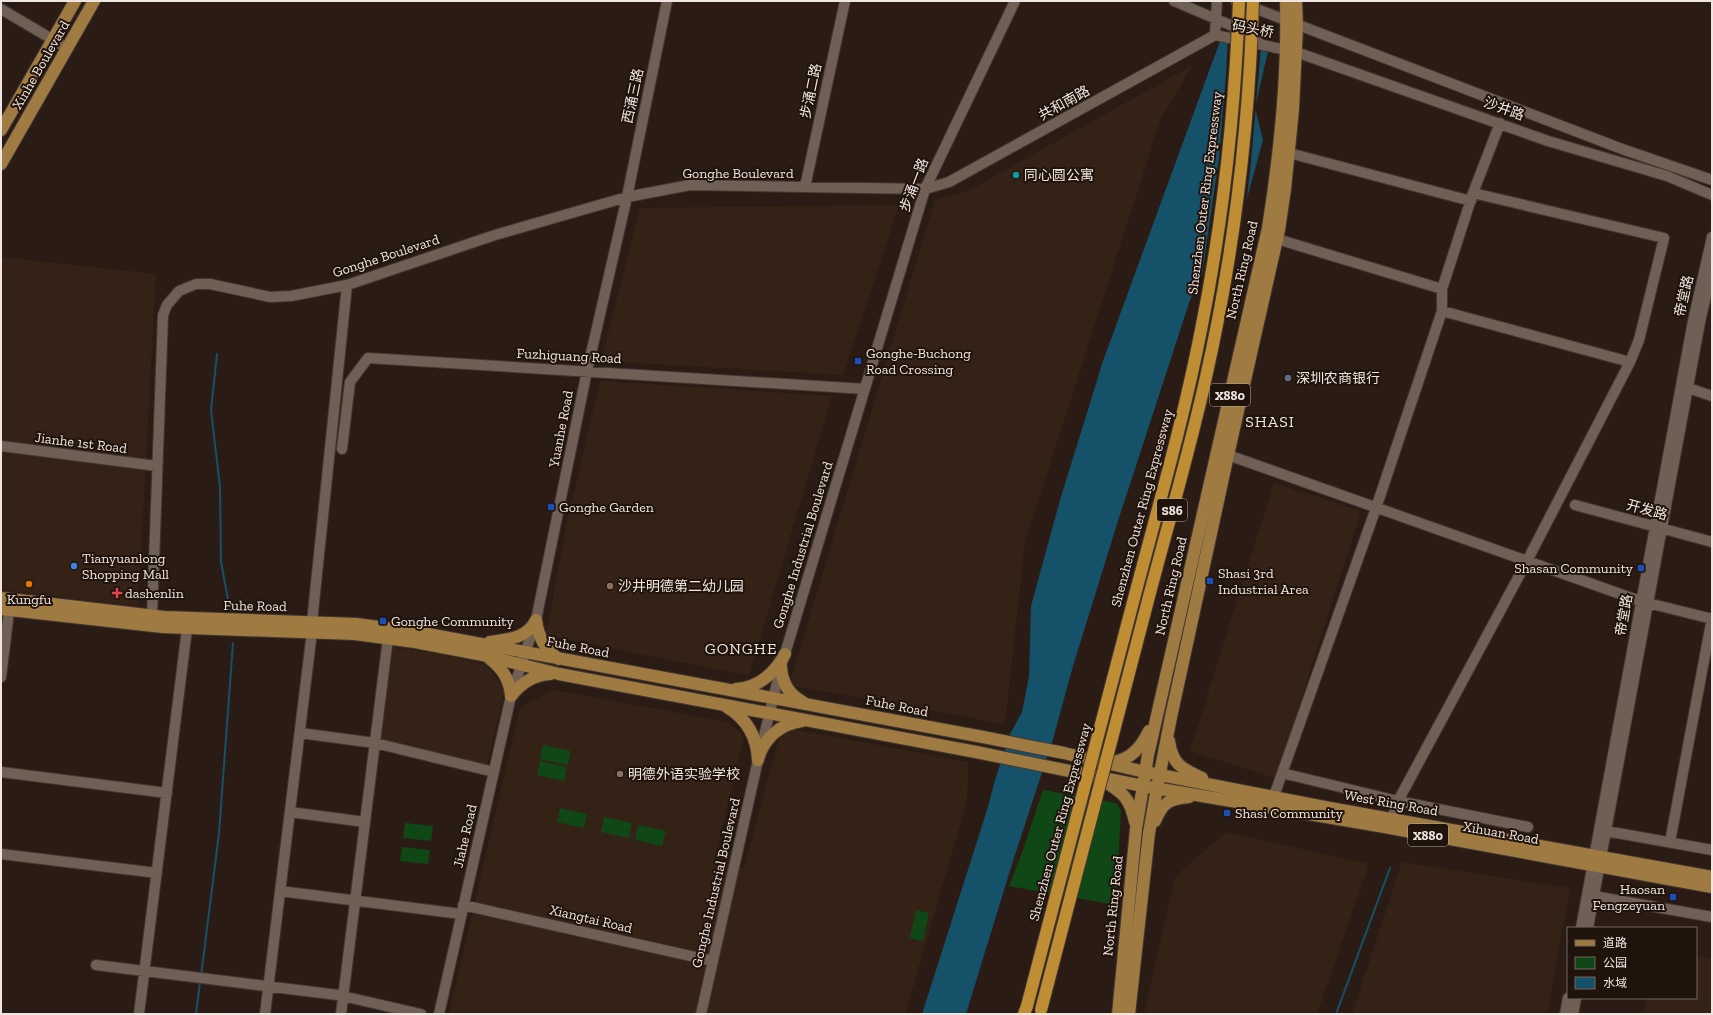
<svg xmlns="http://www.w3.org/2000/svg" width="1713" height="1015" font-family="'Zilla Slab','Noto Sans SC',serif">
<rect width="100%" height="100%" fill="#2a1c14"/>
<path fill="#352216" d="M1193,65L1161,118L1025,542L1005,724L789,685L935,200L968,191Z
M899,205L843,375L601,361L640,208Z
M1,257L156,274L138,606L1,590Z
M600,381L832,396L749,676L546,635L567,523Z
M1274,483L1361,511L1276,778L1190,751Z
M393,647L445,655L486,665L505,689L487,766L381,740Z
M554,690L728,722L744,736L714,862L744,868L782,727L968,762L967,801L905,1014H449L520,707Z
M1226,832L1369,864L1317,1014H1144L1175,877Z
M1402,862L1570,888L1547,1014H1352Z
M1696,955L1712,958V1014H1644L1647,998H1696Z"/>
<path fill="#104716" d="M543,745L571,751L568,765L540,759Z
M540,761L567,767L564,781L537,775Z
M1043,790L1116,803L1121,810L1116,905L1009,886L1022,853Z
M560,808L587,814L584,828L557,822Z
M604,817L632,823L629,838L601,832Z
M405,823L433,826L431,841L403,838Z
M638,825L666,831L662,846L635,840Z
M402,847L430,850L428,864L400,861Z
M916,910L929,913L923,941L910,938Z"/>
<path fill="#155169" d="M1266,1L1268,51L1255,108L1263,140L1237,235L1199,280L1190,300L1117,524L1073,666L1053,739L1012,864L966,1014H922L987,810L995,780L1010,734L1022,712L1029,676L1031,606L1060,500L1103,361L1223,33Z"/>
<path fill="#2a1c14" d="M1220,1H1268L1270,51L1261,47L1251,162L1245,215L1239,236L1201,282L1219,158L1226,73L1228,35L1221,32Z"/>
<g fill="none" stroke-linecap="round" stroke-linejoin="round">
<path stroke="#155169" stroke-width="2" d="M217,354L211,410L220,487L221,562L230,610
M201,976L219,833L233,643
M196,1014L200,982
M1336,1014L1390,868"/>
<defs>
<path id="minor" d="M1174,1L1258,37
M1236,1L1622,149L1712,180
M1,9L67,48
M1215,35L1296,52L1548,141L1667,176L1712,195
M1215,35L1217,1
M1289,153L1471,201
M805,187L845,1
M1473,193L1664,238L1639,340L1630,362
M1277,239L1442,289
M1688,388L1712,396
M1,446L157,466
M342,449L350,382L368,358L865,389
M1228,455L1640,601L1712,619
M1575,505L1712,542
M152,616L163,315L167,305L179,291L196,284H210L270,297L291,296L347,285L495,235L627,197L690,185L925,189L949,182L1215,35
M312,622L347,285
M1,677L10,603
M300,733L375,743L494,772
M1,772L167,793
M1282,773L1398,801L1528,827
M1274,796L1376,508L1442,311V289L1473,193L1500,123
M290,812L365,822
M1392,818L1398,801L1527,561L1630,362L1442,311
M1606,831L1712,850
M1670,842L1712,618
M1,854L157,873
M280,891L461,914
M1588,895L1712,917
M463,905L713,961
M1581,928L1693,321L1712,237
M1588,928L1700,322L1712,270
M96,965L338,995L421,1014
M139,1014L187,629
M265,1014L312,632
M341,1014L388,638
M439,1014L511,696L536,620L587,371L627,197L667,1
M701,1014L758,760L781,667L925,189L1015,1
M1565,1014L1568,998
M1573,1014L1576,998"/>
<path id="major" d="M1,130L75,1
M1,164L94,1
M1,598L164,617L356,624L417,632L983,737L1064,753L1145,772L1330,808L1712,877
M1,609L163,627L355,634L415,642L478,654L559,674L976,752L1143,786L1379,826L1712,887
M536,620C538,636 545,650 559,659
M490,642C508,639 527,639 536,620
M490,659C502,668 510,680 511,696
M781,667C782,682 789,695 803,702
M736,689C758,688 775,673 785,654
M511,696C521,683 534,675 550,674
M727,707C747,719 757,737 758,760
M1169,741C1172,764 1182,769 1202,778
M758,759C764,738 780,724 802,721
M1109,762C1129,762 1141,748 1149,731
M1104,781C1124,793 1130,799 1135,822
M1155,821C1163,802 1169,799 1189,797
M1118,1014L1136,829L1148,755L1268,228C1280,153 1288,77 1286,1
M1129,1014L1149,833L1157,788L1171,717L1228,455L1279,230L1285,189L1293,109L1297,27L1296,1"/>
<path id="highway" d="M1024,1014L1027,1006"/>
</defs>
<use href="#minor" stroke="#433733" stroke-width="12"/>
<use href="#major" stroke="#433733" stroke-width="14"/>
<use href="#highway" stroke="#433733" stroke-width="14"/>
<use href="#minor" stroke="#705f55" stroke-width="10"/>
<use href="#major" stroke="#9f7b41" stroke-width="12"/>
<use href="#highway" stroke="#bf8d33" stroke-width="12"/>
<defs>
<path id="highway-bridge" d="M1027,1006C1062,873 1097,739 1132,606C1156,514 1183,423 1201,330C1223,221 1235,111 1239,1
M1041,1010C1076,876 1111,742 1146,608C1166,531 1189,454 1206,377C1234,253 1249,127 1253,1"/>
</defs>
<use href="#highway-bridge" stroke="#433733" stroke-width="14" stroke-linecap="butt"/>
<use href="#highway-bridge" stroke="#bf8d33" stroke-width="12"/>
</g>
<circle fill="#0f9aa8" stroke="#20130b" stroke-width="1.5" cx="1016" cy="175" r="4"/>
<g fill="#1a4fb4" stroke="#20130b" stroke-width="1.5">
<rect x="854" y="357" width="8" height="8" rx="2"/>
<rect x="547" y="503" width="8" height="8" rx="2"/>
<rect x="1637" y="564" width="8" height="8" rx="2"/>
<rect x="1206" y="577" width="8" height="8" rx="2"/>
<rect x="379" y="617" width="8" height="8" rx="2"/>
<rect x="1223" y="809" width="8" height="8" rx="2"/>
<rect x="1669" y="893" width="8" height="8" rx="2"/>
</g>
<circle fill="#5c6f8a" stroke="#20130b" stroke-width="1.5" cx="1288" cy="378" r="4"/>
<circle fill="#3f7fe0" stroke="#20130b" stroke-width="1.5" cx="74" cy="566" r="4"/>
<circle fill="#e8710a" stroke="#20130b" stroke-width="1.5" cx="29" cy="584" r="4"/>
<g fill="#8d6e63" stroke="#20130b" stroke-width="1.5">
<circle cx="610" cy="586" r="4"/>
<circle cx="620" cy="774" r="4"/>
</g>
<path fill="#e0444e" stroke="#20130b" stroke-width="1.5" d="M115 587h4v4h4v4h-4v4h-4v-4h-4v-4h4z"/>
<g text-anchor="middle" dominant-baseline="central" stroke-width="4" stroke-linejoin="round" paint-order="stroke">
<g fill="#20130b" stroke="#b2a7a1" stroke-width="1">
<rect x="1210" y="384" width="40" height="22" rx="3"/>
<rect x="1157" y="499" width="30" height="22" rx="3"/>
<rect x="1408" y="824" width="40" height="22" rx="3"/>
</g>
<g font-size="13" font-weight="bold" fill="#f0e6e1">
<text x="1230" y="395">X880</text>
<text x="1172" y="510">S86</text>
<text x="1428" y="835">X880</text>
</g>
<g font-size="14" fill="#f0e6e1" stroke="#20130b">
<text transform="translate(1253 29) rotate(11)">码头桥</text>
<text transform="translate(41 65) rotate(-60)">Xinhe Boulevard</text>
<text transform="translate(811 91) rotate(-78)">步涌二路</text>
<text transform="translate(633 96) rotate(-78)">西涌三路</text>
<text transform="translate(1064 103) rotate(-29)">共和南路</text>
<text transform="translate(1504 109) rotate(20)">沙井路</text>
<text x="738" y="173">Gonghe Boulevard</text>
<text transform="translate(914 185) rotate(-69)">步涌一路</text>
<text transform="translate(1205 193) rotate(-83)">Shenzhen Outer Ring Expressway</text>
<text transform="translate(386 256) rotate(-18)">Gonghe Boulevard</text>
<text transform="translate(1242 270) rotate(-77)">North Ring Road</text>
<text transform="translate(1684 296) rotate(-77)">帝堂路</text>
<text transform="translate(569 356) rotate(3)">Fuzhiguang Road</text>
<text transform="translate(561 429) rotate(-79)">Yuanhe Road</text>
<text transform="translate(81 443) rotate(7)">Jianhe 1st Road</text>
<text transform="translate(1142 508) rotate(-75)">Shenzhen Outer Ring Expressway</text>
<text transform="translate(1647 510) rotate(15)">开发路</text>
<text transform="translate(803 545) rotate(-73)">Gonghe Industrial Boulevard</text>
<text transform="translate(1171 586) rotate(-77)">North Ring Road</text>
<text transform="translate(255 606) rotate(1)">Fuhe Road</text>
<text transform="translate(1624 615) rotate(-80)">帝堂路</text>
<text transform="translate(578 647) rotate(11)">Fuhe Road</text>
<text transform="translate(897 706) rotate(11)">Fuhe Road</text>
<text transform="translate(1391 803) rotate(10)">West Ring Road</text>
<text transform="translate(1060 822) rotate(-75)">Shenzhen Outer Ring Expressway</text>
<text transform="translate(1501 833) rotate(10)">Xihuan Road</text>
<text transform="translate(465 836) rotate(-77)">Jiahe Road</text>
<text transform="translate(716 883) rotate(-77)">Gonghe Industrial Boulevard</text>
<text transform="translate(1113 906) rotate(-84)">North Ring Road</text>
<text transform="translate(591 919) rotate(13)">Xiangtai Road</text>
</g>
<g font-size="14" fill="#f0e6e1" stroke="#20130b" text-anchor="start">
<text x="1024" y="175">同心圆公寓</text>
<text x="866" y="353">Gonghe-Buchong<tspan x="866" dy="16">Road Crossing</tspan></text>
<text x="1296" y="378">深圳农商银行</text>
<text x="559" y="507">Gonghe Garden</text>
<text x="82" y="558">Tianyuanlong<tspan x="82" dy="16">Shopping Mall</tspan></text>
<text x="1633" y="568" text-anchor="end">Shasan Community</text>
<text x="1218" y="573">Shasi 3rd<tspan x="1218" dy="16">Industrial Area</tspan></text>
<text x="618" y="586">沙井明德第二幼儿园</text>
<text x="125" y="593">dashenlin</text>
<text x="29" y="599" text-anchor="middle">Kungfu</text>
<text x="391" y="621">Gonghe Community</text>
<text x="628" y="774">明德外语实验学校</text>
<text x="1235" y="813">Shasi Community</text>
<text x="1665" y="889" text-anchor="end">Haosan<tspan x="1665" dy="16">Fengzeyuan</tspan></text>
</g>
<g font-size="16" letter-spacing="1" fill="#f0e6e1" stroke="#20130b">
<text x="1270" y="421">SHASI</text>
<text x="741" y="648">GONGHE</text>
</g>
</g>
<rect width="1713" height="1015" fill="none" stroke="#f0e6e1" stroke-width="4"/>
<rect x="1567" y="927" width="130" height="72" fill="#20130b" stroke="#736761"/>
<rect x="1575" y="940" width="20" height="6" fill="#9f7b41" stroke="#736761"/>
<text x="1603" y="947" font-size="12" fill="#f0e6e1">道路</text>
<rect x="1575" y="957" width="20" height="12" fill="#104716" stroke="#736761"/>
<text x="1603" y="967" font-size="12" fill="#f0e6e1">公园</text>
<rect x="1575" y="977" width="20" height="12" fill="#155169" stroke="#736761"/>
<text x="1603" y="987" font-size="12" fill="#f0e6e1">水域</text>
</svg>
